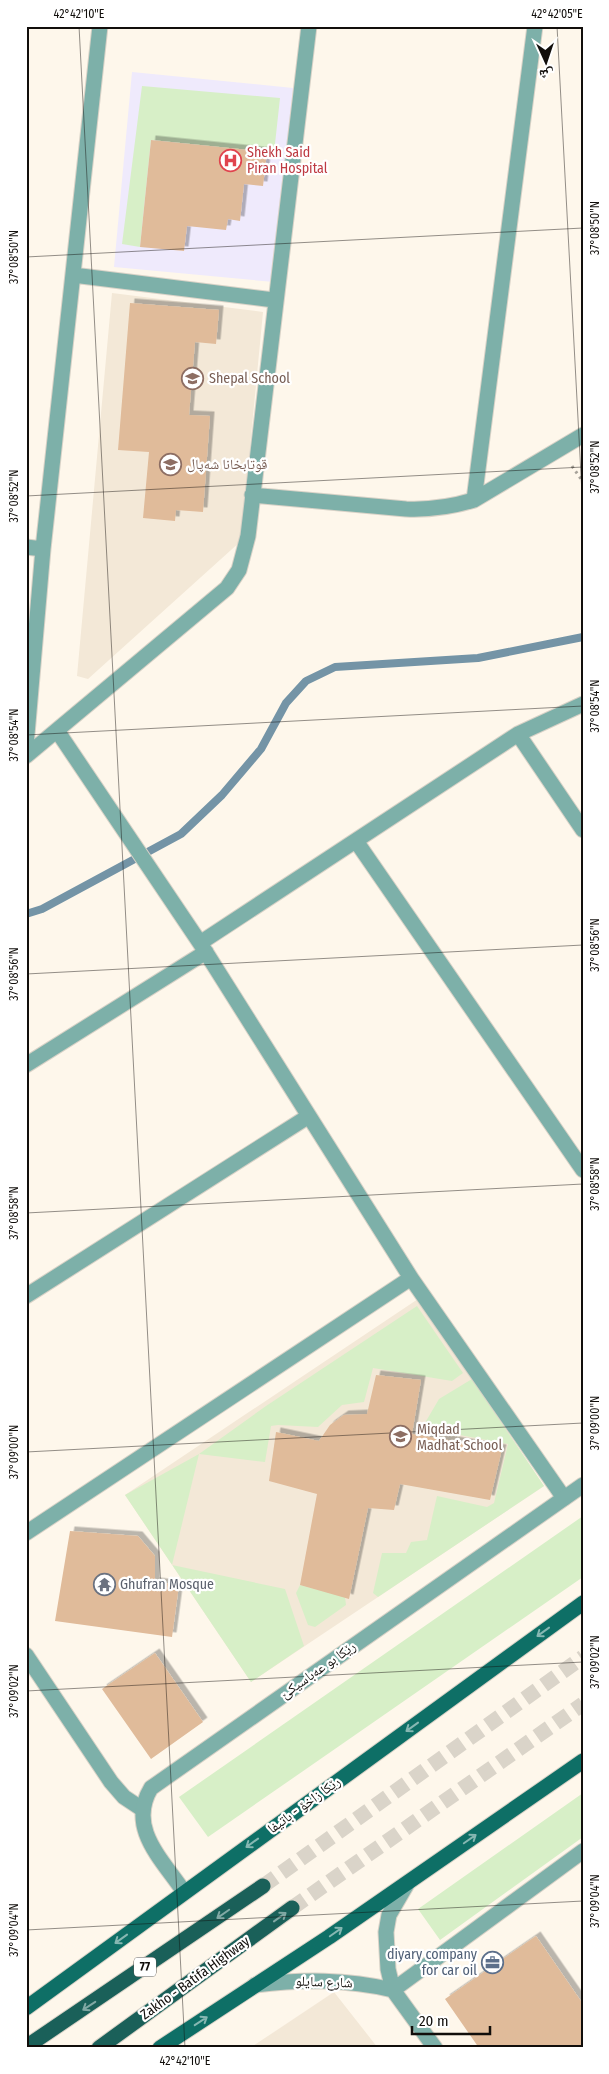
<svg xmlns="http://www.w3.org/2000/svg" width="609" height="2074" font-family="'Fira Sans Condensed','Noto Naskh Arabic',sans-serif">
<defs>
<filter id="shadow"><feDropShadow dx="4.5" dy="-4.5" stdDeviation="0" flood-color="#0004"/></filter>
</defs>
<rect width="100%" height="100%" fill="#fef7eb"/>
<path fill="#f3e8d7" d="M112,293L263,312L241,541L88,679L77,676Z
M418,1299L544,1486L251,1682L125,1495Z
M334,1992L378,2048H250Z"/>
<path fill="#efeafc" d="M132,72L293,88L274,282L114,267Z"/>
<path fill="#d7efc7" d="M142,86L280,98L274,153L151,140L140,247L122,244Z
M417,1306L463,1373L452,1381L373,1368L364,1402L342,1405L318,1427L278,1425L271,1426L265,1462L199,1454L172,1565L285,1589L304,1646L251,1682L125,1495L199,1454L266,1406Z
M472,1379L544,1486L378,1597L373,1593L382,1553H406L411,1542L427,1540L437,1496L487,1507L494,1503L508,1444L422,1428L439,1399Z
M583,1516V1577L208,1837L179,1797Z
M300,1585L345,1597L346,1605L315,1627L308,1625L296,1593Z
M583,1793V1837L440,1940L418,1909Z"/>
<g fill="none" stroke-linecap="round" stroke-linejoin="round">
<path stroke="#7494a6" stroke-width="8" d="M26,914L42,909L181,834L222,795L261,749L286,703L306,681L335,667L478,658L583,637"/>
</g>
<path fill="#e0bb9a" filter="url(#shadow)" d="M151,140L267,152L263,186L244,184L240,221L228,219L226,230L187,226L184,251L140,247Z
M130,303L219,310L216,344L195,342L189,415L210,416L203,512L176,510L175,521L143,518L149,452L118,450Z
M376,1375L421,1380L412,1434L502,1449L490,1500L400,1484L394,1510L368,1508L349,1599L300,1585L317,1494L269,1481L276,1432L319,1441L330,1425L344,1415L367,1414Z
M70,1531L138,1536L155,1556V1582L179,1585L172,1637L55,1621Z
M155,1653L203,1722L151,1759L102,1689Z
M536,1936L583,2004V2048H479L445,1999Z"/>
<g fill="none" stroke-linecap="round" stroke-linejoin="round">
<path stroke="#dad4c9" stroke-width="15" stroke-dasharray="15 8" stroke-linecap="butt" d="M263,1886L583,1657
M292,1908L583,1704"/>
<defs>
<path id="minor" d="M73,275L274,300
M252,495L406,509C430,510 451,507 474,500L583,435
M474,500L535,26
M26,547L43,549
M58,732L200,943L411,1278L564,1498
M518,734L583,830
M26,746L43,549L100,26
M26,756L227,588L239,570L248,536L309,26
M356,841L583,1170
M200,943L518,734L583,704
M26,1065L206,952
M26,1296L309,1116
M26,1533L411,1278
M26,1655L111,1782L124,1797L142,1809
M407,1884L389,1915L386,1932L388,1969L393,1990L435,2048
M255,1985C303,1979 346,1979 393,1990
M393,1990L583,1851"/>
<path id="tertiary" d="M184,1892C162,1859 127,1828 151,1788L583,1485"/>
<path id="primary" d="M26,2008L583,1603
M160,2048L329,1937L583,1761"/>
<path id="trunk" d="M26,2047L263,1886
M99,2048L292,1908"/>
</defs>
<use href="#minor" stroke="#d8d2c7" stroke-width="17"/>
<use href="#tertiary" stroke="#d8d2c7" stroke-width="17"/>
<use href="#primary" stroke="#d8d2c7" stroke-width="17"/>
<use href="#trunk" stroke="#d8d2c7" stroke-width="17"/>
<path stroke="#a7a299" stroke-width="3" stroke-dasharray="2.5 4" stroke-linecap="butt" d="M572,466L583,482"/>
<use href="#minor" stroke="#7db0a9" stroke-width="15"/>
<use href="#tertiary" stroke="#7db0a9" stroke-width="15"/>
<use href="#primary" stroke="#0e6f66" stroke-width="15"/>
<use href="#trunk" stroke="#1a6059" stroke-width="15"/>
</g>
<defs><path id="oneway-shaft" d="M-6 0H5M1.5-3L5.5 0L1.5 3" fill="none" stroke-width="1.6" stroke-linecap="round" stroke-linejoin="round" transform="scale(1.25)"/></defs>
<g stroke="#86b7b2">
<use href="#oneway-shaft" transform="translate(543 1632) rotate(144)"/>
<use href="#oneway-shaft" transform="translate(412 1727) rotate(144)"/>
<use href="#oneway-shaft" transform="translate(470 1839) rotate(-35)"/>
<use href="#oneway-shaft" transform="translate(252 1843) rotate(144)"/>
<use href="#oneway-shaft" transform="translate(336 1932) rotate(-35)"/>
<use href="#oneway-shaft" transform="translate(121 1939) rotate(144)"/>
<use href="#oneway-shaft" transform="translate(201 2021) rotate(-33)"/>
</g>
<g stroke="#81a8a4">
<use href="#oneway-shaft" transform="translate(223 1914) rotate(145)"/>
<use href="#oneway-shaft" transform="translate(280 1917) rotate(-36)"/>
<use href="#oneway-shaft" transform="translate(89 2006) rotate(147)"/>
</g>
<path fill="none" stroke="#110e0b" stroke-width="1" stroke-opacity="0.45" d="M79,26L185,2048M557,26L583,512M26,257L583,228M26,496L583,467M26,735L583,706M26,974L583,945M26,1213L583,1184M26,1452L583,1423M26,1691L583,1662M26,1930L583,1901"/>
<defs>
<symbol id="hospital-ring" viewBox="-11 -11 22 22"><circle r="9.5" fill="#fff" stroke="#e0444e" stroke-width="1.5"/><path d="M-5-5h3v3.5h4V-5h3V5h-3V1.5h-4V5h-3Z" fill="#e0444e"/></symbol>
<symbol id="school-ring" viewBox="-11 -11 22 22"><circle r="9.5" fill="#fff" stroke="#8d6e63" stroke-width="1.5"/><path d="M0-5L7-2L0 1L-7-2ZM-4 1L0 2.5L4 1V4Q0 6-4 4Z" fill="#8d6e63"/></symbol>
<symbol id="temple-ring" viewBox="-11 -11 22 22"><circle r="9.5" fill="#fff" stroke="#6b7280" stroke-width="1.5"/><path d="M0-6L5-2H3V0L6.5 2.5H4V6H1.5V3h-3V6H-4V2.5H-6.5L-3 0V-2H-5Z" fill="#6b7280"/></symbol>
<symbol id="office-ring" viewBox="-11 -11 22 22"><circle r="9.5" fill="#fff" stroke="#5c6f8a" stroke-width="1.5"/><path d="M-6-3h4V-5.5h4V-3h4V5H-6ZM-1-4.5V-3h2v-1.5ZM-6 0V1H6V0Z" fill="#5c6f8a"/></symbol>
</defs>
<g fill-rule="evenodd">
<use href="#hospital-ring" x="218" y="148" width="25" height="25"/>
<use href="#school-ring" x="180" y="366" width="25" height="25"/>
<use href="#school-ring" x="158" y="452" width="25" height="25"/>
<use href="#school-ring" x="388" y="1424" width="25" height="25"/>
<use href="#temple-ring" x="92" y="1572" width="25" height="25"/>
<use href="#office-ring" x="480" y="1950" width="25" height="25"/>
</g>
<g text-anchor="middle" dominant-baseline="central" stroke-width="4.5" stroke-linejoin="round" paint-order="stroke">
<rect fill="#fff" stroke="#585654" stroke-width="1" x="134" y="1957.5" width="22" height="19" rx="4"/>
<g font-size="12" font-weight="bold" fill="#110e0b">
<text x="145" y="1967">77</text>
</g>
<g font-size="14" fill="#be3a42" stroke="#fff" text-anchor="start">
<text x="247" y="152">Shekh Said<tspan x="247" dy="16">Piran Hospital</tspan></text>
</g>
<g font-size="14" fill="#785e54" stroke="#fff" text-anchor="start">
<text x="209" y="378">Shepal School</text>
<text x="187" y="464">قوتابخانا شەپال</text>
<text x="417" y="1429">Miqdad<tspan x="417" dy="16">Madhat School</tspan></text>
</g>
<g font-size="14" fill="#5b616d" stroke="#fff" text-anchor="start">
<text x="120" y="1584">Ghufran Mosque</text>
</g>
<g font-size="14" fill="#110e0b" stroke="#fff">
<text transform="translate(318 1670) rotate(-35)">رێكا بو عه‌باسيكێ</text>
<text transform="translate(304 1805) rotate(-36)">رێکا زاخۆ - باتیفا</text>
<text transform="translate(195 1978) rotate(-36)">Zakho - Batifa Highway</text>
<text transform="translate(324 1982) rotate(2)">شارع سايلو</text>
</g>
<g font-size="14" fill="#4e5e75" stroke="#fff" text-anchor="end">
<text x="477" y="1954">diyary company<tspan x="477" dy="16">for car oil</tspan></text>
</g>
</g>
<rect width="609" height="2074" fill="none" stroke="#ffffff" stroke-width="55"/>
<g transform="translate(546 62) rotate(177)" stroke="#ffffff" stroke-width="4" paint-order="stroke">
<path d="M0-4L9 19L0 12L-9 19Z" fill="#110e0b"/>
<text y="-8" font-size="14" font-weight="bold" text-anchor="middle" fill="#110e0b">ش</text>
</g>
<path d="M412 2026v8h78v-8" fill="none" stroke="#110e0b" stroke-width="2.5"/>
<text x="419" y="2026" font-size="15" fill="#110e0b" stroke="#ffffff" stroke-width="4" paint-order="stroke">20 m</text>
<rect x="28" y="28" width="554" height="2018" fill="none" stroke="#110e0b" stroke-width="2"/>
<g font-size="12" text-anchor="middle" fill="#110e0b">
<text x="79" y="18">42°42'10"E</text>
<text x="557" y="18">42°42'05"E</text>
<text transform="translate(595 228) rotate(-90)" y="4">37°08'50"N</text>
<text transform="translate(14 257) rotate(-90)" y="4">37°08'50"N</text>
<text transform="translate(595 467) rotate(-90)" y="4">37°08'52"N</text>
<text transform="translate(14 496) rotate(-90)" y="4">37°08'52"N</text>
<text transform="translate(595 706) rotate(-90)" y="4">37°08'54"N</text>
<text transform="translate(14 735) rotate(-90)" y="4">37°08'54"N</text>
<text transform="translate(595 945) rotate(-90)" y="4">37°08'56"N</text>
<text transform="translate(14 974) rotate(-90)" y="4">37°08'56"N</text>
<text transform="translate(595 1184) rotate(-90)" y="4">37°08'58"N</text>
<text transform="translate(14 1213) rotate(-90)" y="4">37°08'58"N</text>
<text transform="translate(595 1423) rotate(-90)" y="4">37°09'00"N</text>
<text transform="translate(14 1452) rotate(-90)" y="4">37°09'00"N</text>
<text transform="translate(595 1662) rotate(-90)" y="4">37°09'02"N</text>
<text transform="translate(14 1691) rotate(-90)" y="4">37°09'02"N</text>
<text transform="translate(595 1901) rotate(-90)" y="4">37°09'04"N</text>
<text transform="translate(14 1930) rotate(-90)" y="4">37°09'04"N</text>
<text x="185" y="2065">42°42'10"E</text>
</g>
</svg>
